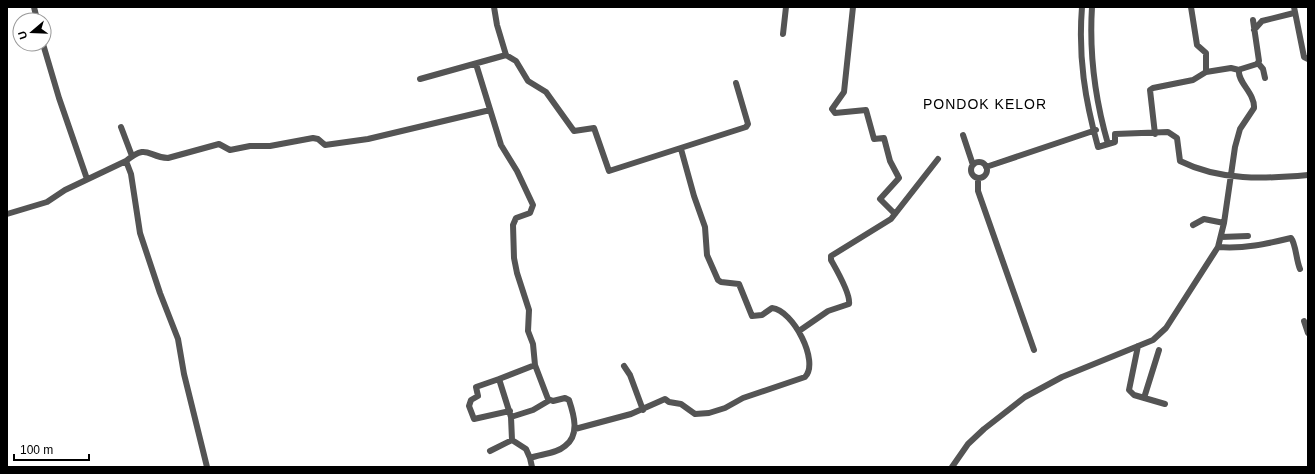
<svg xmlns="http://www.w3.org/2000/svg" width="1315" height="474" font-family="Arial,sans-serif">
<rect width="100%" height="100%" fill="#fff"/>
<g fill="none" stroke-linecap="round" stroke-linejoin="round">
<path stroke="#545454" stroke-width="6" d="M34,7L37,20
M853,7L844,92L832,109L835,113L866,110L874,139L884,138L890,161L899,178L880,199L895,214
M1082,7C1078,57 1085,100 1098,147L1115,142V134L1168,132L1177,138L1180,161C1220,181 1265,179 1308,175
M1092,7C1089,55 1095,99 1108,144
M1294,7L1304,57L1308,59
M1254,30L1262,21L1294,13
M783,34L786,7
M43,44L59,98L87,179
M506,55L516,61L528,81L546,92L574,131L594,128L609,171L746,127L748,124L736,83
M1258,63L1263,69L1265,78
M476,64L501,145L517,171L533,205L530,213L516,218L513,225L514,258L517,273L529,310L528,331L533,344L535,365L548,399L553,401L565,398L569,400C574,415 580,435 565,446C556,454 541,454 530,458L532,467
M1206,72L1231,68L1239,70
M420,79L506,55L497,25L494,7
M121,127L132,156
M1155,134L1150,90L1153,88L1193,80L1206,72V53L1197,45L1191,7
M963,135L973,165
M126,161C148,143 147,157 168,158L219,144L230,150L250,146H270L313,138L318,139L325,145L368,139L490,110
M971 170a8 8 0 1 1 16 0a8 8 0 1 1-16 0Z
M986,167L1096,130
M978,178V191L1034,350
M7,214L47,202L65,190L126,161L131,174L140,233L160,293L178,339L184,374L207,467
M1193,225L1204,219L1224,223
M1221,237L1248,236
M1218,247C1244,249 1266,244 1291,238C1296,244 1296,260 1300,269
M1304,321L1308,333
M799,331L828,311L849,304C851,294 836,269 831,260V256L891,219L938,159
M1138,346L1129,390L1134,395L1165,404
M624,366L630,375L643,410
M499,379L476,387L478,396L471,400L469,406L474,419L510,411
M1144,398L1159,350
M511,417L533,410L550,400
M575,429L631,414L665,399L669,402L681,404L695,414L709,413L725,408L743,398L805,377C820,362 793,310 772,308L762,315L752,316L739,284L721,282L718,280L707,255L705,227L694,196L681,149
M490,451L512,440
M530,458L526,449L512,440L511,417L499,379L535,365
M952,467L968,444L984,429L1025,397L1062,377L1153,340L1166,328L1218,247L1224,223L1235,147L1240,129L1254,108C1255,93 1237,82 1239,70L1241,69L1257,64L1259,61L1253,20"/>
</g>
<g text-anchor="middle" dominant-baseline="central" stroke-width="3.5" stroke-linejoin="round" paint-order="stroke">
<g font-size="14" letter-spacing="1" fill="#000" stroke="#fff">
<text x="985" y="104">PONDOK KELOR</text>
</g>
</g>
<rect width="1315" height="474" fill="none" stroke="#000000" stroke-width="16"/>
<g transform="translate(32 32) rotate(251)"><circle r="19" fill="#ffffff" stroke="#999999"/>
<path d="M0-3L7 15L0 10L-7 15Z" fill="#000000"/>
<text y="-6" font-size="11" font-weight="bold" text-anchor="middle" fill="#000000">U</text>
</g>
<path d="M14 454v6h75v-6" fill="none" stroke="#000000" stroke-width="2"/>
<text x="20" y="454" font-size="12" fill="#000000" stroke="#ffffff" stroke-width="3" paint-order="stroke">100 m</text>
</svg>
